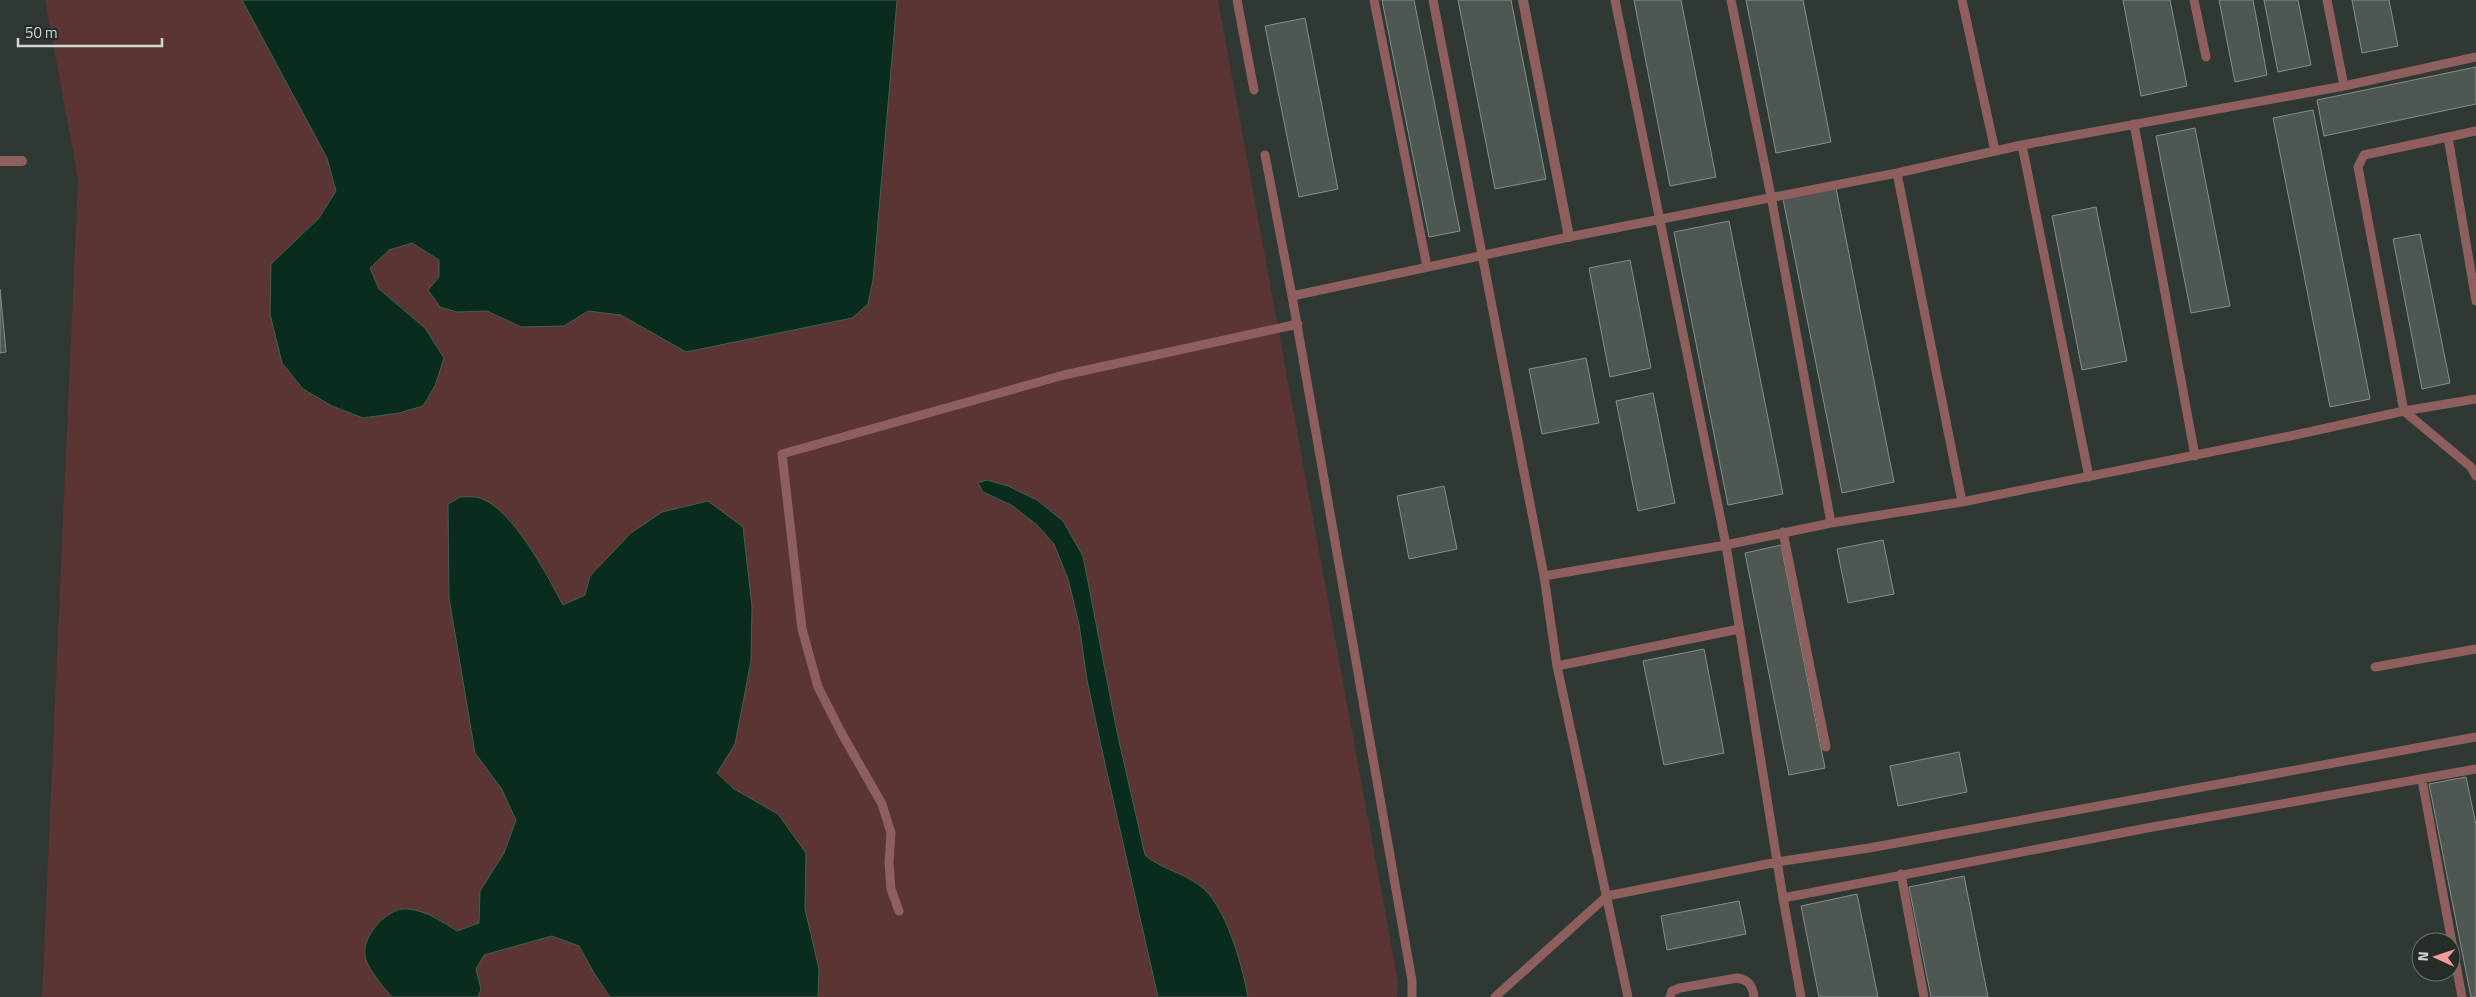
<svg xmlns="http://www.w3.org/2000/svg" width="2476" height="997" font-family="'Titillium Web',sans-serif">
<rect width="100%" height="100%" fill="#303833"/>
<path fill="#5b3434" d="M45,0H242L327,158L336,192L319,218L271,265L270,314L282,363L303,389L435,386L444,358L425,328L379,289L370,267L389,250L412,243L439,260V277L457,312L487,311L521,327L564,326L588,311L621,315L686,352L868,304L873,280L897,0H1218L1398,982L1397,997H818L819,969L805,909L806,853L778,814L734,789L717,773L735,744L631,533L590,576L585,595L562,605L551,580L510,519L448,504L449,598L475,753L501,788L516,820L504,853L480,891V923L457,932L435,916L380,984L392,997H42L78,179Z
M552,936L579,946L594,973L610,997H478L481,989L476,969L484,955Z"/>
<path fill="#092c1c" stroke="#455f53" d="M242,0H897L873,280L868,304L852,318L686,352L621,315L588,311L564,326L521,327L487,311L457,312L440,307L428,290L439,277V260L412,243L389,250L370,268L379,289L425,328L444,358L435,386L423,406L399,413L363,418L332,406L303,389L282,363L270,314L271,264L319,218L336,191L327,158Z
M987,480L1008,486L1037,500L1063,521L1083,556L1117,732L1145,855C1161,869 1182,872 1199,885C1226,904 1242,965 1248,997H1158L1103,755L1087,680L1079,624L1068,579L1054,544L1037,525L1013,506L983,492L978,483Z
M460,497C466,497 475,496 480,498C513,509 547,575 563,605L585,595L590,576L631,533L662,512L708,501L743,527L752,607L751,661L735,744L717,773L734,789L778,814L806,853L805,909L819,969L818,997H610L594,973L579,946L552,936L484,955L476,969L481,989L478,997H392C384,988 366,967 365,955C362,935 389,906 408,909C427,911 441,921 457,931L479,923L480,891L504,853L516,820L501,788L475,753L449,598L448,504Z"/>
<path fill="#4f5753" stroke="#858e89" d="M1382,0H1414L1460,231L1429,237Z
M1458,0H1511L1546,179L1495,189Z
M1634,0H1681L1716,177L1670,186Z
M1746,0H1803L1831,142L1776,153Z
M2123,0H2170L2187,86L2141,96Z
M2219,0H2253L2267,75L2235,82Z
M2264,0H2298L2311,65L2278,72Z
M2352,0H2389L2398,46L2362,53Z
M1305,18L1338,189L1299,197L1265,26Z
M2476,67V104L2324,136L2317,100Z
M2313,110L2370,399L2330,407L2273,118Z
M2195,128L2230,306L2191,313L2156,136Z
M1836,188L1894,482L1842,493L1783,199Z
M2096,207L2127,361L2082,370L2052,216Z
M1729,221L1783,494L1728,505L1674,232Z
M2420,234L2450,383L2422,389L2393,239Z
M1630,260L1651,368L1610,377L1589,268Z
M0,289L6,352L0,353Z
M1586,358L1599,423L1542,434L1529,369Z
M1653,393L1675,503L1638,511L1616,401Z
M1444,486L1457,549L1409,559L1397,496Z
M1883,540L1894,594L1848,603L1837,549Z
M1781,545L1825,768L1789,775L1745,553Z
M1704,649L1724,753L1664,765L1643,661Z
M1959,752L1967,792L1898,806L1890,766Z
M2466,777L2476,825V997H2471L2429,784Z
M1964,876L1988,997H1931L1909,887Z
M1857,894L1878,997H1819L1801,906Z
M1739,901L1746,934L1667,950L1661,916Z"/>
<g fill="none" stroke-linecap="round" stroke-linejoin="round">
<path stroke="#8f5f5e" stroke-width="9" d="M1237,0L1254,90
M1374,0L1427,267
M1433,0L1544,576L1557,666L1628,997
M1615,0L1726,545L1783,898L1801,997
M1731,0L1771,196L1831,523
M1962,0L1995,151
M2194,0L2206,57
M2327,0L2344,86
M2134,124L2195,456
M2448,137L2476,131
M2022,145L2089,477
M1265,155L1292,296
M1897,173L1962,502
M2476,301L2448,137L2364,155L2358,167L2404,411L2471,467L2476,476
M1783,532L1826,747
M1544,576L1726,545L1831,523L1962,502L2295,435L2404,411L2476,399
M1557,666L1739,629
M2375,667L2476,649
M2422,780L2462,997
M1901,874L1924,997
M1783,898L2147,828L2476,769
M899,911L891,889L889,863L891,833L882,804L842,734L818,687L802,629L782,454L1064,375L1298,324
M1412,997V981L1292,296L1569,237L1897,173L2022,145L2344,86L2476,57
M1495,997L1607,896L1777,862L1869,848L2476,737
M1670,997L1672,991L1680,988L1737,978C1749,980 1752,985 1754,997"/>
<path stroke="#8f5f5e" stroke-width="10" d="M1523,0L1569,237
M0,161H22"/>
</g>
<g transform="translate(2436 957) rotate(273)"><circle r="24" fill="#262d29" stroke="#6b716d"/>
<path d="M0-4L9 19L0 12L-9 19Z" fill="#f59b9a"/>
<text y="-8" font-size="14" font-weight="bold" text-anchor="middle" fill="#d2d7d4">N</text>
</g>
<path d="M18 38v8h144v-8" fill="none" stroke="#d2d7d4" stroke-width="2.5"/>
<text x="25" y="38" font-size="15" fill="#d2d7d4" stroke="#262d29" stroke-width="4" paint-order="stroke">50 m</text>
</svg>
